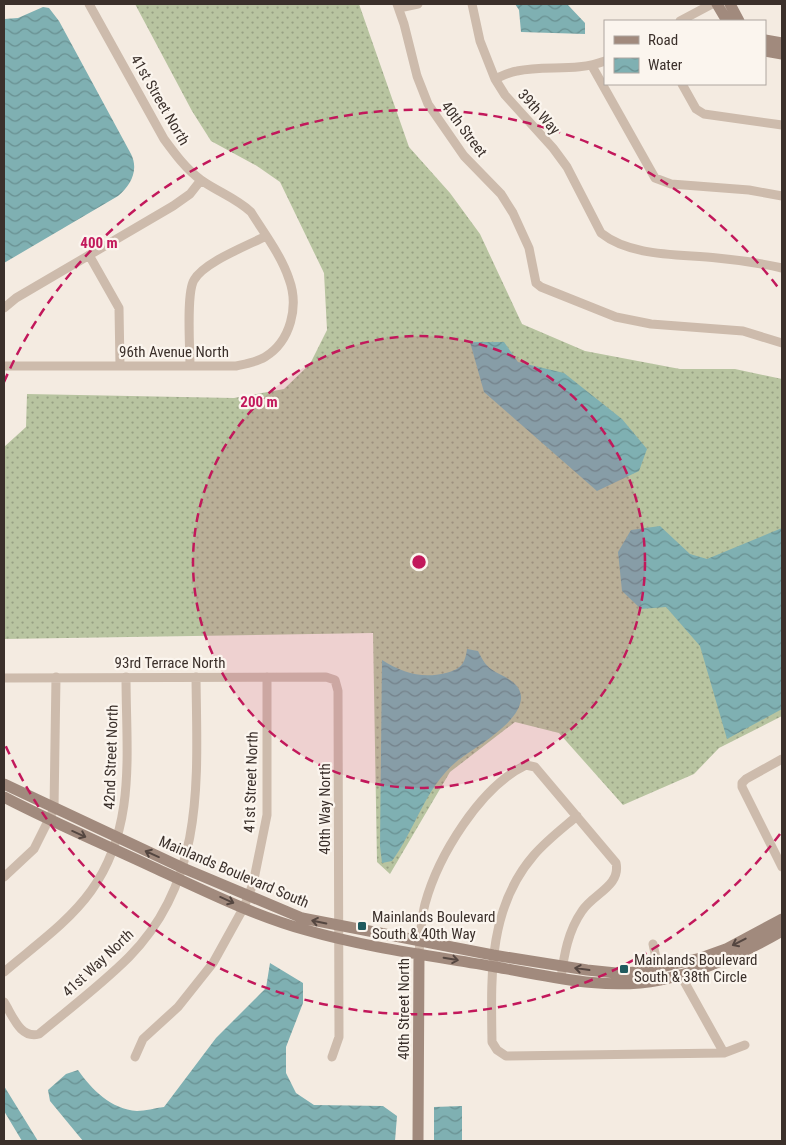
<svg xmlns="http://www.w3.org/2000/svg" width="786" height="1145" font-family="'Roboto Condensed',sans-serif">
<defs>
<pattern id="grass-dots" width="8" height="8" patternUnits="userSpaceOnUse" patternTransform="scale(1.25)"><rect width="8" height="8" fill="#b8c4a0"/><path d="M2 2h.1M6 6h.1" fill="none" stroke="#97a083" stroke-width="1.8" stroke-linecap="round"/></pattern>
<pattern id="water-waves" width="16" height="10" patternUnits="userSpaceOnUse" patternTransform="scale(1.25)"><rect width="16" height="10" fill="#7fb0b2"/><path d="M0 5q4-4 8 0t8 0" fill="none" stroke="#699091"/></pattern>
</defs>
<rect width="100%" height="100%" fill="#f4ebe1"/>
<path fill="url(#grass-dots)" d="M135,4H359L409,147L450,193L480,234L522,324L585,351L680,369H735L782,379V716L719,748L694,774L623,805L559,733L515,722L450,772L390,874L377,862L373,633L4,639V447L26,427L27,394L234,398L284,389L310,364L327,330L324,273L280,182L257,166L211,141L192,111Z"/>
<path fill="url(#water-waves)" d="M515,4H567L585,23V34L521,32L519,10Z
M43,7L49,8L59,21L131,154C139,170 131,185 118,196L4,263V19L18,18Z
M470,342H504L518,362L564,373L622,419L647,449L639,471L597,491L484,392Z
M660,526L690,554L707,559L782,528V709L727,739L700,646L666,607L641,609L622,591L618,552L631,530Z
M467,649L478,651C481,657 485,665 491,669C502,677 519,680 521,696C523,722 473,748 456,762C425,788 415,830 392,861L382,863L380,846L382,660C403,673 422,679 446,673C461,669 465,664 467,649Z
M270,963L303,983V1003L286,1047V1073L296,1093L314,1105L383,1106L397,1116L395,1141H83L50,1101L48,1090L66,1074L78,1070C92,1090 111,1109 137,1111C145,1111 155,1108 164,1107L216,1038L266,988Z
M4,1086L38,1141H22L4,1111Z
M462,1106V1141H434V1107Z"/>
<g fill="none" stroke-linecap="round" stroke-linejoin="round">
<path stroke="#cdbbac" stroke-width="9" d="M397,4L404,24L417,76L428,104L464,156L501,194L513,213L529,248L536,283L541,287L616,317L651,324L743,331L782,343
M472,4L480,41L495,79L505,95L553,148L567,167L601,233C631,257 680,254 717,258C739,260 760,263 782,268
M399,8L418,4
M680,21L712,4
M592,66L655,178L671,184L749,190L782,196
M495,79C502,76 509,72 517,71C546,65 576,72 605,61
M682,84L696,109L704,114L782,125
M89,255L119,308L120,366
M4,308L16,298L173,206L190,194L201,180
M4,366H236C245,364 257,362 265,357C291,341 299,306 289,279C281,255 264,233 251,212C236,198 218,192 201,180C186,169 175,154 164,139L89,4
M190,366C190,348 186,293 194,280C204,262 247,246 266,236
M4,678L326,677L335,680L338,691L339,1037L332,1057
M782,759L746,779L742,783V787L782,867
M577,816C563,828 547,840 534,855C488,908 491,976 492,1042L497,1050L506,1056L724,1053L745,1045
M4,877L34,849L54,809L56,677
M653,944L659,972
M419,954C420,937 421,920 425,904C438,856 480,787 526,765L535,767L616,863C621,886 593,894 582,911C568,931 564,955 561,978
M4,972C33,947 68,923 91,891C137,827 126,752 126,677
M680,974L724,1053
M4,1002C13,1016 20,1039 39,1034C69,1009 101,985 129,957C206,879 197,778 196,677
M135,1057L143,1039L178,1007L213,963L244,907L253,884L267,815V677"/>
<path stroke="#a18a7d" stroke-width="11" d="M717,4L727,21
M730,4L739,21
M765,40L782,43
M765,51L782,54
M4,784L183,868L302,918L493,955L587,970L616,973L639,972L701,958L726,949L782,919
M4,797C54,823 106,845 157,869C205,891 255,916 306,930C368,948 433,956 496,967C549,976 606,991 660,980C704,971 744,953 782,931
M418,1141L419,954"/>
</g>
<defs><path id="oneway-shaft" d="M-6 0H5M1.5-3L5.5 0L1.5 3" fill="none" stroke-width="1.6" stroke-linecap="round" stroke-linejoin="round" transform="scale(1.25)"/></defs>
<g stroke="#544640">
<use href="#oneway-shaft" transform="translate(79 834) rotate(24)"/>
<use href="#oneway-shaft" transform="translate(152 854) rotate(-156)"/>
<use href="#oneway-shaft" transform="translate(227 900) rotate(24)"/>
<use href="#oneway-shaft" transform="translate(319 922) rotate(-168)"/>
<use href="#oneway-shaft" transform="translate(739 942) rotate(153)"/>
<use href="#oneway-shaft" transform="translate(451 959) rotate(10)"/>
<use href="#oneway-shaft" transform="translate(582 969) rotate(-172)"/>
</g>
<circle cx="419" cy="562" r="226" fill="#c2185b" fill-opacity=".12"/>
<g fill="none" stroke="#c2185b" stroke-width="2.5" stroke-dasharray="9 6">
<circle cx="419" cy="562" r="226"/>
<path d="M780 834A452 452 0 0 1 4 742M4 382A452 452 0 0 1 780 290"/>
</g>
<g fill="#1f5a5e" stroke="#fbf5ee" stroke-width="2">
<rect x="357" y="921" width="10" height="10" rx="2.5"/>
<rect x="619" y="964" width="10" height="10" rx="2.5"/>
</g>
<g text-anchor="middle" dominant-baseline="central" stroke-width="4.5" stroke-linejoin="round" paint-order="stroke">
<g font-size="15" fill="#3b302b" stroke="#fbf5ee">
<text transform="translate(160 100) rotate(60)">41st Street North</text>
<text transform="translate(539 112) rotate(48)">39th Way</text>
<text transform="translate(464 129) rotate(53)">40th Street</text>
<text x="174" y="352">96th Avenue North</text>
<text x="170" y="663">93rd Terrace North</text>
<text transform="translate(111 757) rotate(-88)">42nd Street North</text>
<text transform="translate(251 782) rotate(-88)">41st Street North</text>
<text transform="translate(325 809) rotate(-90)">40th Way North</text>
<text transform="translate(234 872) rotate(23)">Mainlands Boulevard South</text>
<text transform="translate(98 963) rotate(-43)">41st Way North</text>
<text transform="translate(404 1009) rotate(-90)">40th Street North</text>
</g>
<g font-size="15" fill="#3b302b" stroke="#fbf5ee" text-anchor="start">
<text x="372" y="917">Mainlands Boulevard<tspan x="372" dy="17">South &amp; 40th Way</tspan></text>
<text x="634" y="960">Mainlands Boulevard<tspan x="634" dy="17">South &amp; 38th Circle</tspan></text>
</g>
</g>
<circle cx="419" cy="562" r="8" fill="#c2185b" stroke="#fbf5ee" stroke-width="2.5"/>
<g font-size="15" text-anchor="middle" font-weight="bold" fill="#c2185b" stroke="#fbf5ee" stroke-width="4.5" stroke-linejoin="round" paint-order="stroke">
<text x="99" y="248">400 m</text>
<text x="259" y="407">200 m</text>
</g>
<rect width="786" height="1145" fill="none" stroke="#3b302b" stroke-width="10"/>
<rect x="604" y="20" width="162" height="65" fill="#fbf5ee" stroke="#aea6a0"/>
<rect x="614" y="36" width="25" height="8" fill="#a18a7d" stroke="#aea6a0"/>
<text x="648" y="45" font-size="15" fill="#3b302b">Road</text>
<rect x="614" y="58" width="25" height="15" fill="url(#water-waves)" stroke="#aea6a0"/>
<text x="648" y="70" font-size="15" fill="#3b302b">Water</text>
</svg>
